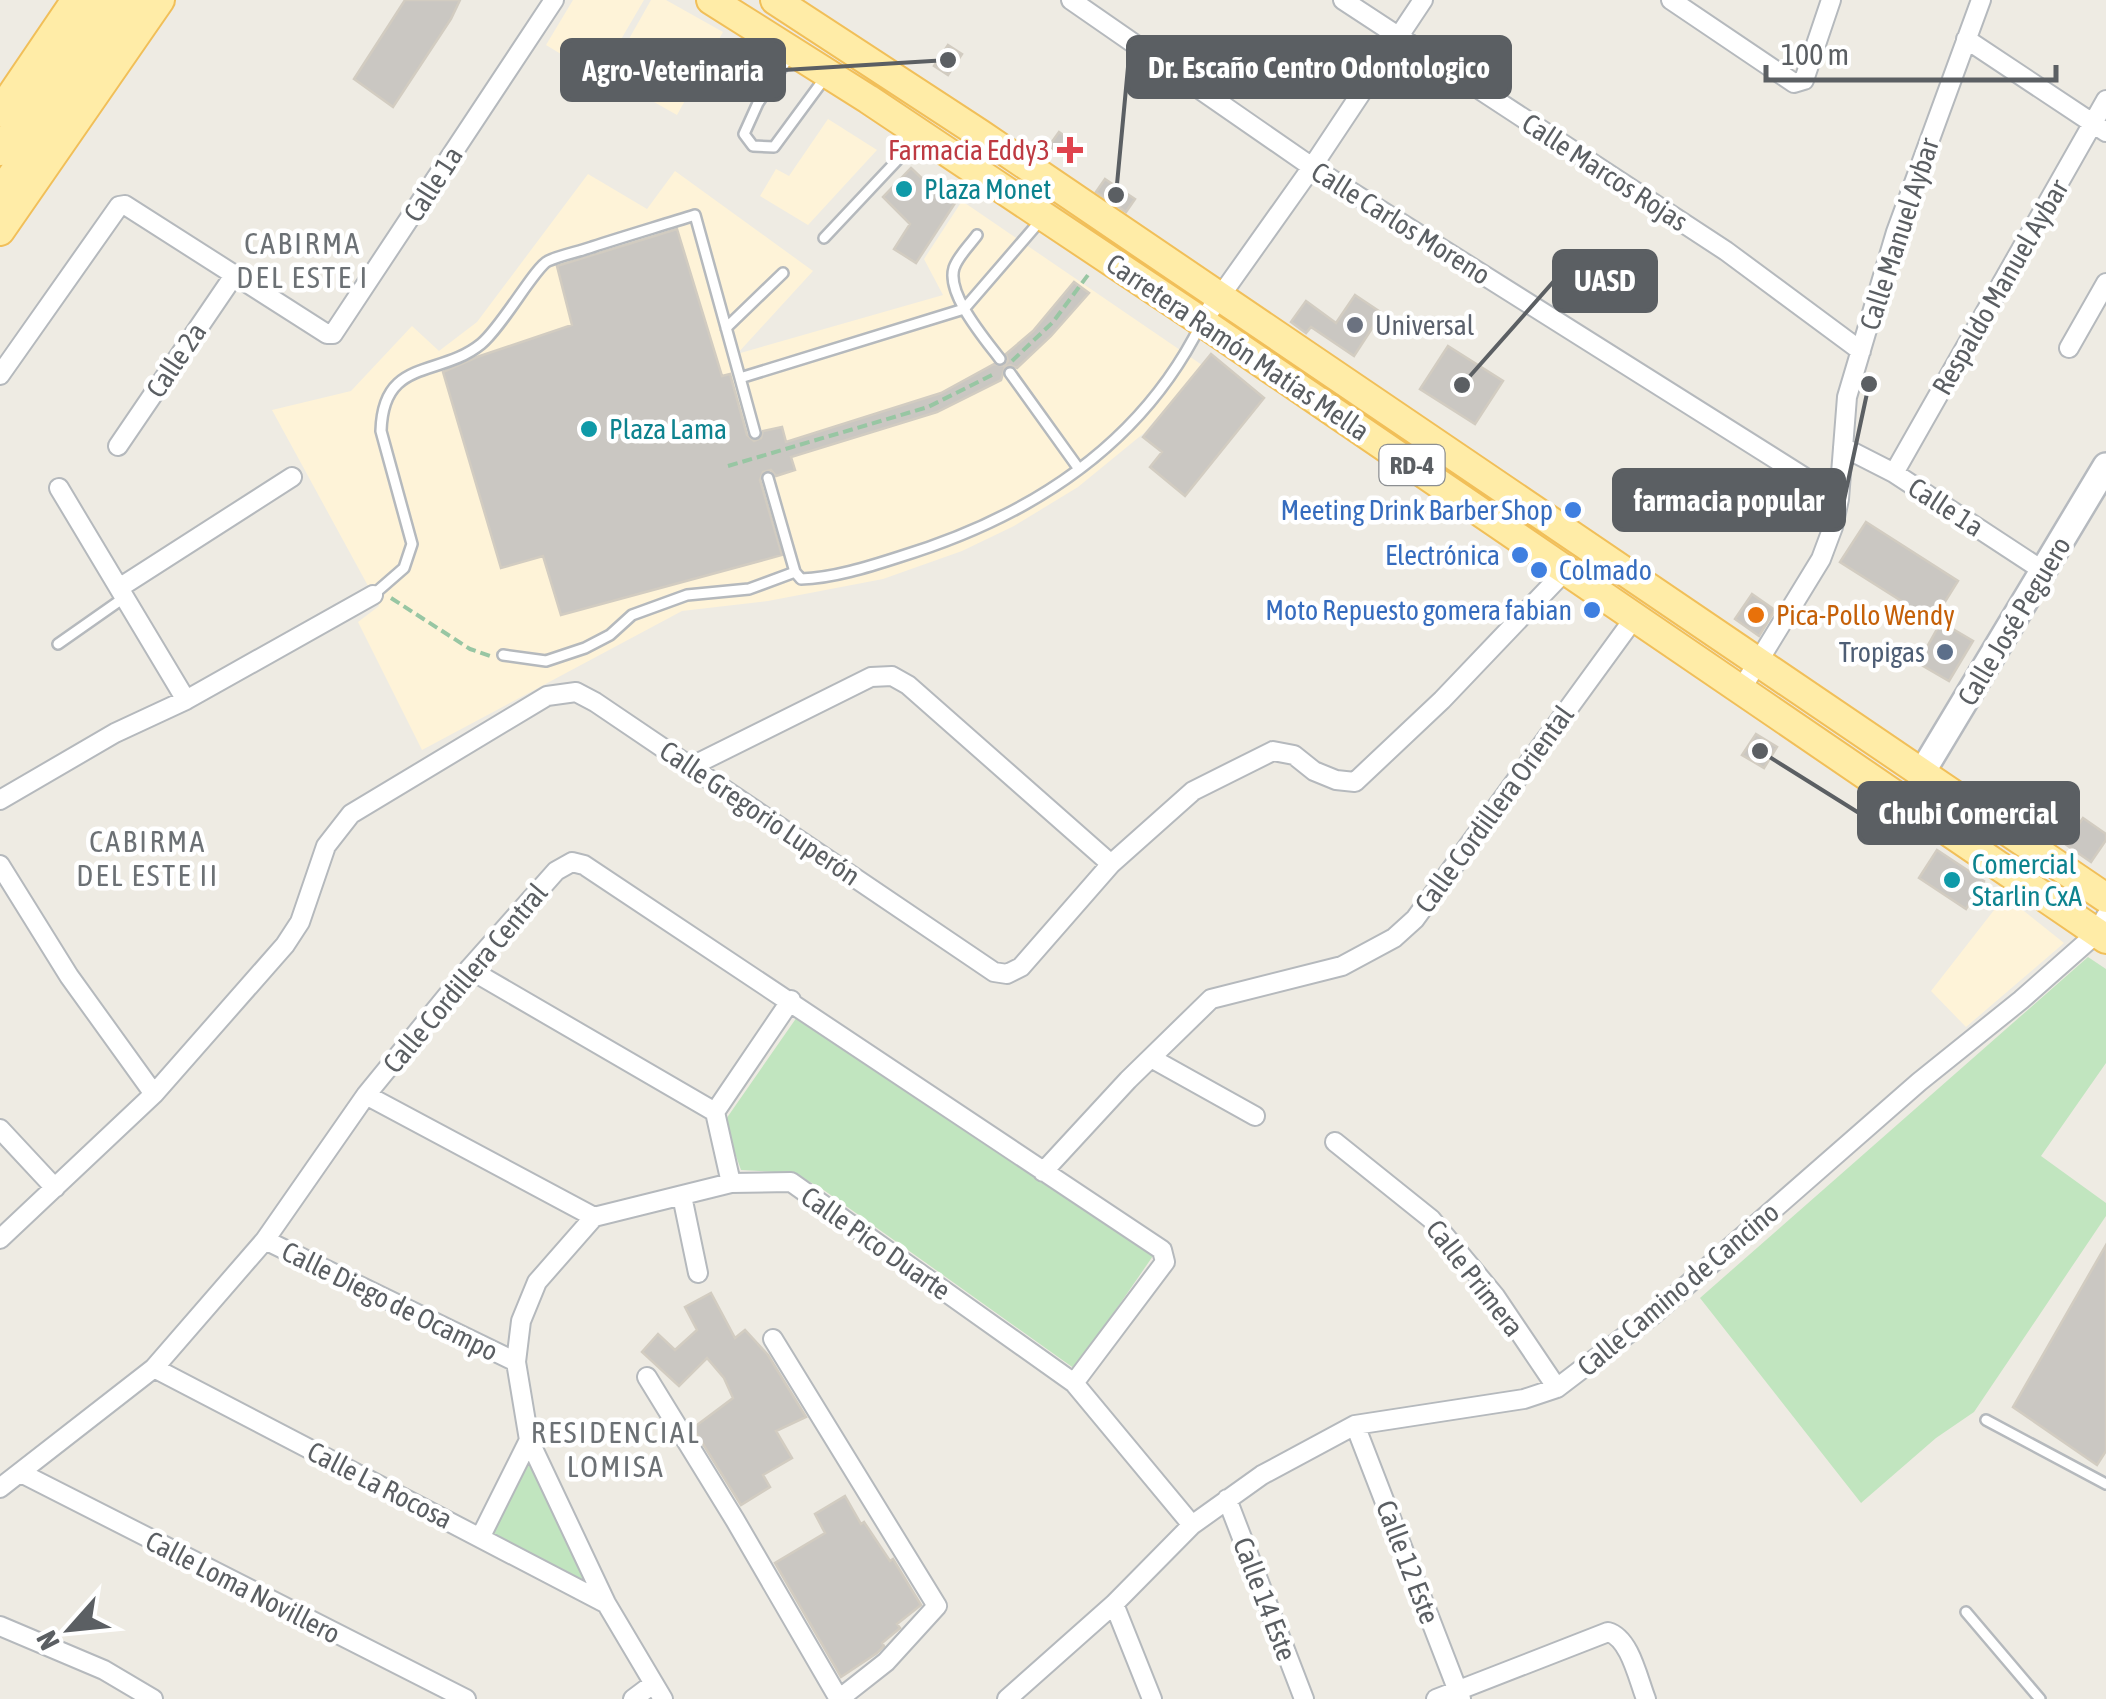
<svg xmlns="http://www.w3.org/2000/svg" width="2106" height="1699" font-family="'Asap Condensed',sans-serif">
<rect width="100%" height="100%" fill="#eeebe3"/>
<path fill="#fef3d8" d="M573,0H644L599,77L546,45Z
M651,0H666L723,32L677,115L608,76Z
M828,119L877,150L808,225L760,196L776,169L789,176Z
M675,171L813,271L737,354L943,295L924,259L962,201L1202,365L1144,433L1078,487L1014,526L962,551L883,579L768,601L682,611L422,750L358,622L379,606L272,410L351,391L412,326L439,351L477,322L588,174L647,209Z
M2005,896L2064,943L1966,1027L1931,991Z"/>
<path fill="#c1e5bf" d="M2088,957L2106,969V1063L2041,1156L2106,1203V1216L1974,1412L1936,1438L1861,1503L1700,1298Z
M797,1017L1155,1253L1075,1369L818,1186L792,1173L741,1170L724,1122Z
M528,1452L595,1591L487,1530Z"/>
<path fill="#cac7c2" stroke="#d2ccc1" stroke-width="2.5" d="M405,0H460L451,19L393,107L354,79Z
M948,45L962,54L948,75L934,66Z
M1059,132L1080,147L1070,161L1049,146Z
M911,168L933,189L936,186L957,200L916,263L894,249L910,224L883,197Z
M1105,179L1135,199L1126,212L1096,192Z
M677,229L722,376L730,374L747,435L754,441L761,438L763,431L782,427L786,442L941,393L994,364L1004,366L1008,361L1006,354L1033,331L1074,282L1089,293L1051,336L1017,368L1010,365L1005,367L1001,380L937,412L791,457L795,470L776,476L771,470L763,472L760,480L782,555L561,615L543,556L501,568L443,372L477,357L572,325L557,266Z
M1355,295L1382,313L1354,356L1311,327L1306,333L1291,322L1306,301L1336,323Z
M1448,346L1503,381L1475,424L1420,389Z
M1211,354L1264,398L1185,496L1150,467L1162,452L1143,437Z
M1866,522L1958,581L1933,621L1840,562Z
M1752,594L1775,610L1759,636L1735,619Z
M1941,622L1973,641L1949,681L1918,663Z
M1756,734L1777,747L1764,768L1742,755Z
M2083,818L2106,834V840L2091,862L2065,844Z
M1937,850L1984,881L1966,909L1919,878Z
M2106,1245V1451L2097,1465L2013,1407Z
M711,1293L735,1338L745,1330L768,1355L806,1417L776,1431L792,1458L763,1475L770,1487L741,1505L693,1428L733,1398L724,1378L707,1358L679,1386L642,1352L658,1334L675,1350L697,1330L685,1307Z
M845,1496L861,1524L864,1522L890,1561L893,1559L921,1605L897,1624L900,1628L882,1643L884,1646L877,1653L841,1677L775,1563L825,1533L815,1514Z"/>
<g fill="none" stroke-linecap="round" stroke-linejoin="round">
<defs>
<path id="lane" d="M792,53L758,103L744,134L753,146L774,147L827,75
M977,235C970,245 958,256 954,268C946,294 985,339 1000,359
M824,238L920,136
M726,328L783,273
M1010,373L1079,469
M740,378L755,433
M768,478L795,572L801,579C833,578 868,567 899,557C1027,518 1140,447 1201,324
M373,595L404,568L412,544L381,431C383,357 439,378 481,344C502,327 535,267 548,261C561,255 578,252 592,247C626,236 660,226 695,215L740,378L964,309L1040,221
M58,644L125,597
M503,655L546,661L585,648L610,635L632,615L687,595L749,589L795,572
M1986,1420L2106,1484
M1966,1612L2040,1699"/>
<path id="street" d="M1071,0L1312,167L1839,499
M1343,0L1726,251L1861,351
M1671,0L1794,83L1804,80L1831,0
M1966,39L2106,132
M1202,322L1312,167L1423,0
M2069,348L2106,283
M0,375L119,206L125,205L327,334H333L554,0
M118,446L235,274
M1843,447L1894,473L2045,572
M1894,473L2106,100
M59,488L186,700
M119,588L292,477
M1742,688L1821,559L1833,527L1839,499L1847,397L1896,232L1981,0
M692,766L871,677L892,676L908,685L1111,864
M0,800L115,733L186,700L373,595
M0,865L69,976L154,1094
M469,969L715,1112
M1151,1058L1255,1116
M366,1095L594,1217
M0,1129L55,1188
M1335,1142L1431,1219L1495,1296L1557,1388
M1043,1172L1128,1080L1211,999L1342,966L1394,938L1415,919L1635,617
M731,1183L715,1112L791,1000
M682,1196L698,1273
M0,1239L154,1094L285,945L300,922L326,846L351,814L547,696L576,692L595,702L994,972L1007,974L1021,967L1111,864L1193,791L1273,751L1294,755L1314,771L1336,780L1355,782L1442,700L1566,570
M265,1240L516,1362
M154,1368L605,1603
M647,1377L735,1520L839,1699L886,1662L937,1606L773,1339
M1355,1425L1461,1699
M21,1473L466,1699
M0,1488L154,1368L265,1240L366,1095L469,969L556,871L572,862L584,865L1162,1250L1165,1262L1074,1383
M1227,1499L1304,1699
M480,1538L529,1440
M1114,1604L1152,1699
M0,1626L104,1670L153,1699
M633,1699L653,1684
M663,1699L606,1603L529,1440L516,1362L521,1321L537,1282L594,1217L731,1183L791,1182L1074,1383L1192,1525
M1007,1699L1114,1604L1192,1525L1262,1475L1355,1425L1524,1399L1557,1388L1654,1314L1919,1082L2021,1000L2097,933L2106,916
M1436,1699L1608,1632C1630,1638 1638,1679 1646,1699"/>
<path id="secondary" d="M1921,774L2106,466"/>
<path id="primary" d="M711,0L868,99L1202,322L2106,939
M775,0L980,134L2106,898
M0,112L76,0
M0,151L106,0
M0,193L135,0
M0,231L160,0"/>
</defs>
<use href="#lane" stroke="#b5b9bd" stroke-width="14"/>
<use href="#street" stroke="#b5b9bd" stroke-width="22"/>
<use href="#secondary" stroke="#b6babf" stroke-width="30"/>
<use href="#primary" stroke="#f1bf59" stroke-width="32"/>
<path stroke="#98c6a3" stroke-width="4" stroke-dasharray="10 5" stroke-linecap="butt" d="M1012,361L1053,322L1088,275
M728,466L928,407L996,373
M391,598L470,649L490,656"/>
<use href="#lane" stroke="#fff" stroke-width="9"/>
<use href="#street" stroke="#fff" stroke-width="18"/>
<use href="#secondary" stroke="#fff" stroke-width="25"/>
<use href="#primary" stroke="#ffeca7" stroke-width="28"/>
</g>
<path fill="#e0444e" stroke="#fff" stroke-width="4" d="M1065 135h10v10h10v10h-10v10h-10v-10h-10v-10h10z"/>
<g fill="#0f9aa8" stroke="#fff" stroke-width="4">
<circle cx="904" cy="189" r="10"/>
<circle cx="589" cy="429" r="10"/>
<circle cx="1952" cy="880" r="10"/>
</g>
<circle fill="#6b7280" stroke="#fff" stroke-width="4" cx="1355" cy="325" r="10"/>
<g fill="#3f7fe0" stroke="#fff" stroke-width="4">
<circle cx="1573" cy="510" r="10"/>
<circle cx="1520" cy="555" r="10"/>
<circle cx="1539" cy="570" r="10"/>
<circle cx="1592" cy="610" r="10"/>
</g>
<circle fill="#e8710a" stroke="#fff" stroke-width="4" cx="1756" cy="615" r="10"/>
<circle fill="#5c6f8a" stroke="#fff" stroke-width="4" cx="1945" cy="652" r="10"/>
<g text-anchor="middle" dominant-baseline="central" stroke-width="9" stroke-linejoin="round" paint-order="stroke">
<rect fill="#fff" stroke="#8c8f92" stroke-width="2.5" x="1379.5" y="445" width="65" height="40" rx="8"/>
<g font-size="25" font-weight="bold" fill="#5b5f63">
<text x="1412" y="465">RD-4</text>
</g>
<g font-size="28" fill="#be3a42" stroke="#fff" text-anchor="end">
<text x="1050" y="150">Farmacia Eddy3</text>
</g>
<g font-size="28" fill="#5b5f63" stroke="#fff">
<text transform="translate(1605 172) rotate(33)">Calle Marcos Rojas</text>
<text transform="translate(433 184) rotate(-57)">Calle 1a</text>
<text transform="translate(1401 223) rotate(32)">Calle Carlos Moreno</text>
<text transform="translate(1899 234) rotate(-72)">Calle Manuel Aybar</text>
<text transform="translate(2000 287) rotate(-60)">Respaldo Manuel Aybar</text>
<text transform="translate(1238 347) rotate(34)">Carretera Ramón Matías Mella</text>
<text transform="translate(176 360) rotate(-56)">Calle 2a</text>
<text transform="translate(1946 507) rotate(33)">Calle 1a</text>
<text transform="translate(2014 621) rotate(-59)">Calle José Peguero</text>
<text transform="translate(1494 809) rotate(-54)">Calle Cordillera Oriental</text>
<text transform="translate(760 813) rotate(34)">Calle Gregorio Luperón</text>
<text transform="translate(465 978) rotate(-50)">Calle Cordillera Central</text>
<text transform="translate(876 1243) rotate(35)">Calle Pico Duarte</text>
<text transform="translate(1475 1278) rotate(52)">Calle Primera</text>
<text transform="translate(1678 1289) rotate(-40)">Calle Camino de Cancino</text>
<text transform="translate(390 1301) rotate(26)">Calle Diego de Ocampo</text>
<text transform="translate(380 1485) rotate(27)">Calle La Rocosa</text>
<text transform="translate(1408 1562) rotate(69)">Calle 12 Este</text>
<text transform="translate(243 1587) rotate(27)">Calle Loma Novillero</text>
<text transform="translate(1265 1599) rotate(69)">Calle 14 Este</text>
</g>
<g font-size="28" fill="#0d838f" stroke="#fff" text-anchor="start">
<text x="924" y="189">Plaza Monet</text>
<text x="609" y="429">Plaza Lama</text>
<text x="1972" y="864">Comercial<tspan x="1972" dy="32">Starlin CxA</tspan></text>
</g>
<g font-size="28" fill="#5b616d" stroke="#fff" text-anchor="start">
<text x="1375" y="325">Universal</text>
</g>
<g font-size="28" fill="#366cbe" stroke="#fff" text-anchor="end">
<text x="1553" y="510">Meeting Drink Barber Shop</text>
<text x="1500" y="555">Electrónica</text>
<text x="1559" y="570" text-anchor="start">Colmado</text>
<text x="1572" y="610">Moto Repuesto gomera fabian</text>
</g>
<g font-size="28" fill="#c56008" stroke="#fff" text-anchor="start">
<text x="1776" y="615">Pica-Pollo Wendy</text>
</g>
<g font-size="28" fill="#4e5e75" stroke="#fff" text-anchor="end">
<text x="1925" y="652">Tropigas</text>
</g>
<g font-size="30" letter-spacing="2.5" fill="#6c7175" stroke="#fff">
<text x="303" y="243">CABIRMA<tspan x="303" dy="34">DEL ESTE I</tspan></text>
<text x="148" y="841">CABIRMA<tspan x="148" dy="34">DEL ESTE II</tspan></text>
<text x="616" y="1432">RESIDENCIAL<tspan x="616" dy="34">LOMISA</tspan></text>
</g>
</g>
<path fill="none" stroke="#5b5f63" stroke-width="4" d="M1116 195L1128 67M948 60L784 70M1462 385L1554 281M1869 384L1844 500M1760 751L1859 813"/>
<g fill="#5b5f63" stroke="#fff" stroke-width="4">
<circle cx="1116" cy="195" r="10"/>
<circle cx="948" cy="60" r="10"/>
<circle cx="1462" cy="385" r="10"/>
<circle cx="1869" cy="384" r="10"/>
<circle cx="1760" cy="751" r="10"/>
</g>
<g fill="#5b5f63" stroke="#5b5f63" stroke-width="4">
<rect x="1128" y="37" width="382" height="60" rx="10"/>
<rect x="562" y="40" width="222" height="60" rx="10"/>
<rect x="1554" y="251" width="102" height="60" rx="10"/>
<rect x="1614" y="470" width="230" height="60" rx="10"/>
<rect x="1859" y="783" width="219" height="60" rx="10"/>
</g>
<g font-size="30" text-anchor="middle" font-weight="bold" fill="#fff">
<text x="1319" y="78">Dr. Escaño Centro Odontologico</text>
<text x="673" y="81">Agro-Veterinaria</text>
<text x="1605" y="291">UASD</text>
<text x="1729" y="511">farmacia popular</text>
<text x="1968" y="824">Chubi Comercial</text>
</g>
<g transform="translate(70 1629) rotate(243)" stroke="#ffffff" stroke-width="8" paint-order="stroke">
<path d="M0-8L18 38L0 25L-18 38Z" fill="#5b5f63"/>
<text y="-15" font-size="28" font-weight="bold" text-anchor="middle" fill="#5b5f63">N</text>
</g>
<path d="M1766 65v15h290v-15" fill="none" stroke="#5b5f63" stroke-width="5"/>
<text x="1781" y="65" font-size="30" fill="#5b5f63" stroke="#ffffff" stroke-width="8" paint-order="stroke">100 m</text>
</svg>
